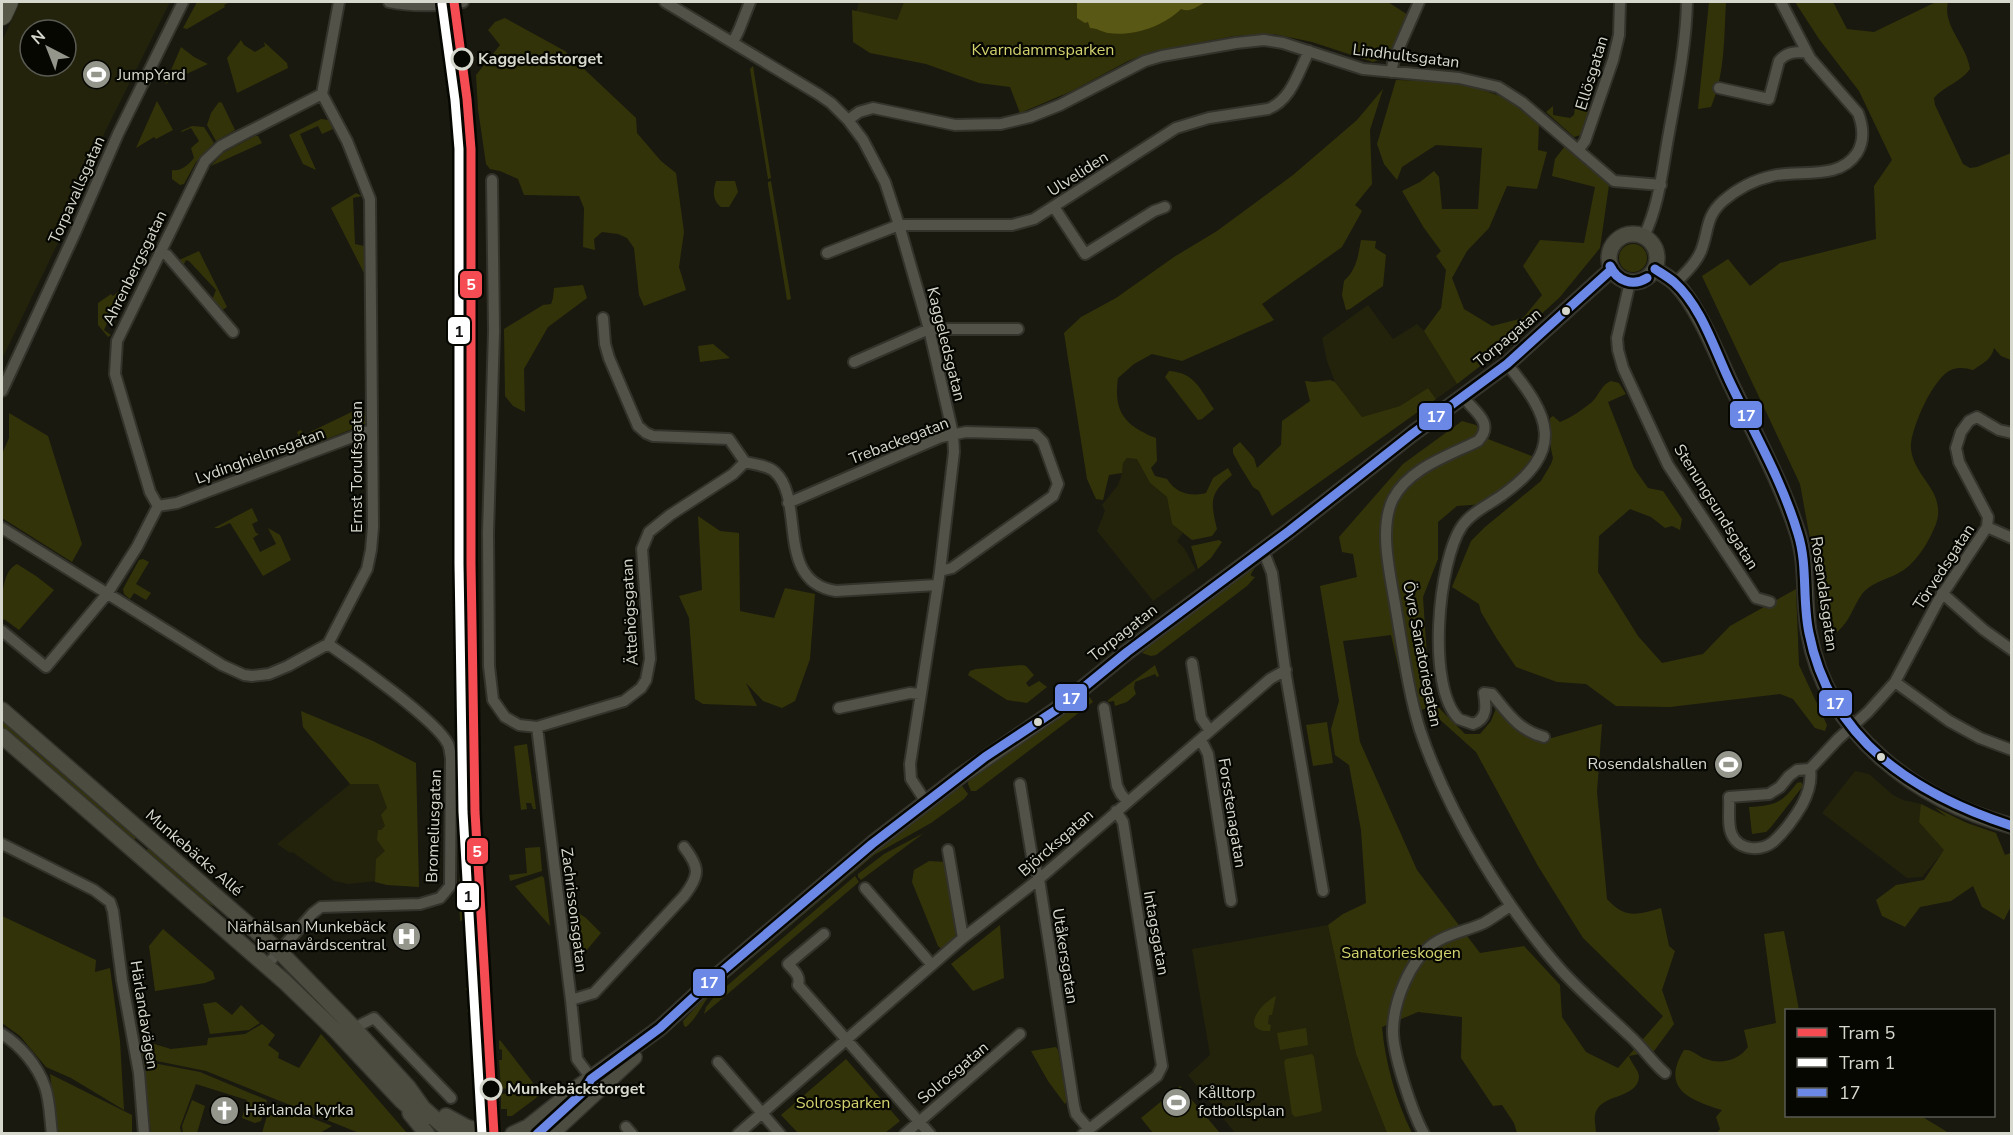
<svg xmlns="http://www.w3.org/2000/svg" width="2013" height="1135" font-family="'Nunito Sans',sans-serif">
<rect width="100%" height="100%" fill="#191910"/>
<path fill="#23230c" fill-rule="evenodd" d="M20,2H170L105,132L58,243L2,359V41ZM30,30H66V66H30Z
M859,2H904L894,27L855,16Z
M1368,305L1393,339L1417,324L1424,331L1457,384L1436,399L1428,388L1400,406L1362,417L1335,382L1327,361L1322,338Z
M1127,458L1138,459L1150,483L1167,497L1172,524L1183,533L1177,541L1184,548L1196,570L1153,601L1097,531L1105,511L1102,505L1118,485L1121,477L1123,463Z
M1855,771L1869,774L1893,795L1903,800L1922,804L1919,821L1945,850L1922,877L1907,878L1822,813Z
M350,784H378L387,808L402,838L377,881L348,884L334,881L292,852L290,853L277,844Z
M1328,925L1356,1054L1387,1133H1235L1188,1075L1210,1055L1192,949Z"/>
<path fill="#333309" fill-rule="evenodd" d="M197,2H230L224,5L225,7L187,29L183,28Z
M904,2H1388L1408,15L1389,56L1373,62L1312,42L1274,34L1234,36L1154,51L1128,61L1072,91L1020,113L1010,87L979,83L926,64L870,53L853,42L852,10L897,20Z
M1709,2H1726C1724,38 1725,74 1711,107L1698,109Z
M1795,2H1833L1847,29L1874,32L1936,2H1948C1942,26 1967,45 1970,69C1961,82 1944,86 1934,98L1935,105L1963,164L1970,168L1977,167L2011,153V360L2001,356L1994,348C1992,359 1982,364 1973,370C1966,368 1958,367 1951,370C1933,377 1909,432 1911,449C1914,478 1947,491 1936,524C1930,539 1919,559 1905,569C1892,579 1874,580 1862,594C1852,608 1851,620 1837,632L1827,629L1821,621L1818,607L1816,571L1800,484L1702,276L1728,259L1750,286L1780,263L1876,239L1874,186L1892,160L1859,91L1819,39Z
M505,18L565,51L636,118L637,133L661,161L676,173L684,232L679,267L686,290L644,306L639,295L634,248L627,238L618,234L602,232L594,239L595,250L583,247L584,208L579,196L524,195L518,179L500,171L490,169L486,164L478,109L476,75L500,45L488,30L495,22Z
M241,40L244,45L255,52L265,46L264,42L287,63L288,68L237,93L227,58Z
M181,47L194,57L208,64L165,84Z
M753,66L771,178L768,179L750,69Z
M1396,80L1460,82L1511,100L1539,122L1538,150L1547,152L1537,189L1507,186L1489,228L1467,251L1452,278L1464,309L1492,326L1523,318L1542,295L1523,266L1540,240L1584,243L1595,187L1552,176L1555,159L1565,146L1609,185L1600,248L1560,297L1510,343L1457,384L1424,331L1441,308L1446,270L1436,256L1441,251L1424,228L1402,191L1420,182L1434,171L1439,177L1442,209H1478L1482,148L1436,145L1402,167L1397,180L1384,164L1377,144Z
M1383,89L1370,130L1372,184L1355,205L1362,211L1342,247L1262,304L1274,320L1182,361L1152,354L1134,364L1118,378C1113,413 1126,426 1156,438L1157,461L1151,468L1155,476L1167,479C1176,493 1189,497 1206,493L1213,478L1228,468L1232,475C1208,494 1211,503 1217,529L1212,536L1192,540L1172,524L1167,497L1150,483L1137,459L1127,458L1123,463L1122,473L1109,475L1103,500L1096,499L1087,479L1064,333L1081,317L1116,298L1174,257L1217,231L1293,175L1357,120Z
M157,101L173,130L156,139L154,137L136,148Z
M219,102L222,103L235,130L216,141L207,125L211,113Z
M1578,105L1588,106L1591,109L1584,134L1574,137L1546,112L1553,106V115L1570,118L1574,115L1575,108Z
M321,119L329,120L333,129L322,134L318,126L300,134L316,170L303,164L289,135Z
M192,126L204,127L214,143L196,162L184,184L180,185L172,179V170C181,172 189,164 194,158L191,148L199,141L191,128L182,132L181,131Z
M255,136H258L262,143L211,166L223,153Z
M716,181H735L738,192L729,207H721C712,200 713,191 716,181Z
M771,181L791,299L787,300L768,185V182Z
M356,193L362,196L353,198L355,244L364,246V273L331,208Z
M1361,240L1376,241L1375,248L1386,255L1383,286L1350,309L1346,310L1342,295L1344,281C1357,269 1358,256 1361,240Z
M1619 258a14 14 0 1 1 28 0a14 14 0 1 1-28 0Z
M199,251L227,307L221,311L212,300L216,290L189,261L186,260L183,266L177,261Z
M583,285L587,298L548,327L524,369L525,412L513,406L505,396L504,329L543,305L551,304L553,298L554,288Z
M125,286L110,316L117,320L109,319L104,330L111,335L108,337L98,325V303L111,294L113,296Z
M713,344L730,358L700,362L698,346Z
M1169,371C1196,373 1200,390 1214,409L1202,419L1198,420L1165,377Z
M1330,380L1335,382L1362,417L1400,406L1428,388L1436,399L1272,516L1259,491L1253,487L1240,466L1233,453V448L1240,442L1254,458L1257,468L1281,445L1282,421L1310,401L1305,381L1314,382Z
M1611,381L1619,383L1626,394L1608,402L1634,468L1648,488L1663,491L1682,519L1680,530L1672,526L1665,528L1651,517L1630,509L1599,536L1598,572L1638,636L1662,663L1703,654L1730,626L1796,589L1799,665L1827,725L1825,731L1815,728L1793,699L1780,694L1670,707L1616,706L1586,684L1557,682L1516,667L1497,639L1481,612L1479,604L1452,587L1471,541L1485,527L1541,481L1551,464L1553,458L1551,449L1550,418L1553,416L1560,422C1572,417 1582,410 1592,402C1599,395 1602,384 1611,381Z
M364,406L365,424L304,448L297,432L301,430L304,435Z
M9,413L48,436L82,544L72,562L2,518V454L9,438Z
M1462,421L1476,425L1488,439L1534,457L1510,483L1485,504L1457,506L1438,522V559L1423,597L1429,686L1434,703L1465,734H1480L1491,721L1497,706L1541,741L1602,724L1597,792L1607,899C1625,919 1637,915 1661,908L1669,946L1675,951L1662,990L1674,1024L1654,1051L1629,1056C1631,1063 1639,1070 1639,1077C1637,1100 1599,1093 1595,1115C1594,1120 1596,1128 1596,1133H1517L1514,1123L1502,1105L1493,1106L1461,1058L1462,1017L1418,1012L1382,1027C1385,1062 1396,1101 1412,1133H1387L1356,1054L1328,925L1343,914L1366,903L1361,830L1349,765L1335,755L1331,729L1339,701L1320,586L1357,577L1353,554L1342,552L1339,537L1403,464ZM1391,635L1409,714L1427,708L1476,752L1538,866L1583,938L1663,1016L1618,1068L1586,1052L1562,1017L1560,985L1524,946L1480,953L1417,870L1360,742L1343,641Z
M252,508L258,521L252,524L256,533L259,534L253,538L260,552L276,544L268,528L280,535L291,560L263,576L230,523L219,528H214Z
M698,516L720,531L739,533L740,611L774,618L785,588L815,594L810,659L795,701L782,708L763,701L746,683L757,706L703,704L695,699L689,618L679,596L702,590Z
M1219,540L1222,542L1211,558L1198,569L1191,546Z
M143,559L149,562L136,584L151,593L146,600L134,593L130,599L124,594L123,589L139,560Z
M17,564L36,576L54,590L19,630L4,619L2,622C2,605 0,572 17,564Z
M1257,564L1251,574V576L1255,577L1247,586L1156,655L1151,656L1142,653L1162,634Z
M1022,665L1026,666L1034,675L1026,683L1029,687L1039,681L1047,687L1027,703L1007,700L968,675L970,671L976,669Z
M1155,665L1159,676L1157,677L1155,674L1135,682L1134,688L1136,694L1127,702L1115,706L1114,701L1108,702V700Z
M1085,695H1088L1093,702L976,791H971L968,784L969,779L1000,754Z
M301,711L373,741L416,763L419,887L387,885L375,882L376,859L385,851L377,840L378,830H381L385,826L381,815L387,808L378,784H350L303,727Z
M2,717L138,836L133,841L2,727Z
M1327,722L1333,763L1313,766L1306,725Z
M465,741L471,891L460,890L459,883L460,876L461,770C457,762 461,755 457,747L459,742Z
M527,744L536,809H533L531,803H526L527,809L521,810L514,746Z
M1801,782L1803,786L1771,827L1766,832L1752,834L1749,807C1775,805 1781,804 1797,783Z
M959,786H962L968,794L964,799L931,823L874,855L715,989C703,1001 699,1016 686,1027L684,1026L683,1021L714,987L865,859Z
M1921,804L1947,817L1934,807L1967,823L1996,833L2005,855L2011,853V906L2004,920L1982,907L1973,886L1951,901L1920,907L1905,927L1882,916L1876,900L1896,885L1924,880L1944,850L1919,822Z
M924,833L861,880L858,877V874L884,854Z
M150,847L215,903L213,906L197,897L145,852Z
M540,847L542,871L510,881L509,875L527,873L525,848Z
M929,861L946,862L956,938L943,950L938,946L912,882L914,870Z
M542,876L544,878L550,926L515,886Z
M855,876L859,882L704,1014L706,1007L714,997Z
M462,896H471L483,1046L481,1047L478,1032L474,1029L467,1010L470,1008C471,1000 472,994 465,989L471,984L466,968L465,956L468,952L467,919L460,921L459,901Z
M569,907L586,918L601,933L577,962Z
M2,916L96,960L95,972L110,968L120,1041L124,1110L71,1078L46,1067L20,1036L2,1023Z
M1000,925L1004,978L973,991L951,964Z
M163,929L213,972L215,979L205,983L155,991L149,946Z
M1784,931L1799,1010H1786V1116H1921L1949,1133H1717L1720,1129L1716,1117L1722,1110C1690,1100 1660,1089 1684,1050C1693,1049 1697,1056 1706,1059C1721,1065 1739,1060 1748,1047L1744,1030L1776,1023L1764,934Z
M1276,996L1272,1015H1269L1268,1024L1271,1025L1270,1031C1239,1032 1260,1003 1276,996Z
M216,1002L232,1015L241,1005L260,1023L249,1030L210,1034L203,1004Z
M262,1024L275,1035L268,1045L279,1053L278,1058L299,1068L321,1034L407,1133H359L206,1071L142,1058L141,1045L144,1041L171,1049L207,1045L208,1038L245,1034Z
M1306,1028L1308,1045L1280,1050L1277,1033Z
M500,1040L534,1084L501,1089L499,1060H502V1050L499,1049V1041Z
M1056,1047L1058,1050L1067,1101L1065,1104L1048,1081L1031,1051Z
M1312,1054L1314,1057L1322,1110L1320,1112L1295,1117L1292,1114L1284,1062L1286,1059Z
M846,1059L900,1121L885,1133H798L781,1115Z
M143,1061L200,1072L267,1100L261,1121L255,1123L242,1118L247,1100L196,1084L180,1127L181,1133H151Z
M50,1074L132,1115V1133H58Z
M1180,1086L1220,1133H1153L1141,1118Z
M539,1091L540,1095L512,1116H507V1109H501V1094Z
M192,1100L205,1106L197,1133H183L182,1126Z
M271,1102L332,1126L320,1133H262Z"/>
<path fill="#595814" d="M1077,2H1206C1197,6 1191,13 1181,9C1164,26 1133,37 1108,33C1102,32 1097,28 1090,28L1088,22L1085,23L1077,18Z"/>
<g fill="none" stroke-linecap="round" stroke-linejoin="round">
<defs>
<path id="street" d="M389,2C414,7 438,6 463,2
M665,2L818,94L831,103L848,120L863,140L885,182L899,225L929,329L953,434L954,452L940,571L910,764L911,779L926,802
M733,42L739,30L750,2
M1391,72L1394,59L1419,2
M1719,88L1769,99L1779,61C1786,52 1795,52 1806,52
M848,120L859,112L873,108L955,125L1001,124L1030,117L1060,105L1145,61L1162,56L1236,43L1264,40L1283,43L1363,69L1459,78L1498,87L1523,103L1614,181L1661,185
M1579,149L1585,141L1613,60L1619,35L1620,2
M492,180L494,331L488,533L489,666L493,700L505,717L519,725L537,727L624,701L641,688L646,680L650,659L642,549L649,532L670,515L733,474L745,462
M1054,207L1085,254L1154,211L1165,207
M1644,236C1659,205 1662,172 1668,138C1676,93 1686,47 1687,2
M160,252L167,255L233,332
M827,253L899,225H1012L1034,219L1176,128L1209,118L1268,109C1291,100 1298,73 1309,51
M1630,282L1617,338L1618,350L1623,368L1668,465L1756,598L1770,602
M1675,283C1685,274 1696,263 1701,251C1709,231 1705,217 1723,201C1737,189 1754,180 1772,176C1799,169 1839,181 1857,153C1865,140 1863,126 1858,113L1810,58L1781,2
M603,318L605,344L609,358L638,426L646,433L653,436L729,439L745,462
M854,362L929,329H1018
M1507,364C1551,417 1566,450 1501,496C1488,505 1471,513 1462,526C1438,561 1426,688 1459,719L1473,724C1488,719 1486,705 1484,693L1492,694C1508,713 1518,730 1544,737
M2,391L75,233L118,134L183,2
M1463,397C1475,412 1495,423 1478,441C1448,456 1409,468 1393,499C1378,529 1391,577 1396,610C1403,650 1408,691 1420,730C1447,811 1505,907 1562,971C1583,994 1608,1015 1631,1037C1643,1048 1652,1062 1665,1073
M745,462C754,464 769,466 775,472C806,500 774,582 836,591L937,585
M788,503L941,437L966,432L1035,434L1043,442L1058,484L1053,496L952,568L940,571
M158,506L177,503L371,430
M1987,527L2012,538
M2,528L222,665L244,675L252,676L269,674L288,666L328,644L367,569L371,550L373,527L370,199L347,141L322,94
M1263,550L1272,573L1286,676L1323,891
M1942,593L1984,630L2012,650
M2,631L46,667L107,594L137,547L158,506L150,492L115,374L117,341L205,161L221,146L234,139L322,94L339,2
M1192,663L1201,718L1210,731
M1895,682L1949,721L1980,738L2012,750
M839,708L910,693L920,694
M1104,708L1117,786L1121,794L1128,802
M537,727L571,1000L577,1059L594,1082
M1201,740L1208,754L1231,901
M1810,769C1812,782 1808,794 1802,805C1795,817 1783,833 1773,842C1760,852 1739,850 1732,835C1727,825 1730,809 1729,797L1769,794L1780,787L1789,776L1797,770L1810,769L1838,739L1868,712L1895,682L1938,601L1987,527L1988,517L1959,462L1956,448L1961,432L1969,421L1977,417L1999,430L2012,433
M1020,784L1032,857L1039,879L1074,1106L1076,1114L1089,1129
M2,844L94,890L110,902L113,911L122,980L139,1073L144,1134
M948,850L963,938
M865,888L932,965
M824,934L788,964C794,971 801,976 798,985L930,1134
M266,966L313,913L321,907L420,904L440,898L450,886L451,758C450,754 450,748 448,744C437,721 353,661 328,644
M571,1000L594,993L684,896C700,875 700,868 684,847
M354,1028L374,1018L451,1098
M2,1034C20,1045 38,1066 45,1087C50,1101 50,1119 52,1134
M718,1062L780,1134
M626,1127L632,1134
M738,1134L963,938L1039,879L1270,679L1286,670
M905,1134L1020,1034
M1083,1134L1157,1076L1162,1066L1123,822L1116,811
M1424,1134C1412,1112 1392,1052 1393,1029C1394,1000 1410,961 1433,944C1448,933 1467,931 1484,923C1493,918 1502,911 1511,906"/>
<path id="secondary" d="M1609 258a24 24 0 1 1 48 0a24 24 0 1 1-48 0Z
M1655,269C1662,274 1671,278 1677,285C1698,307 1716,352 1729,380C1752,429 1782,483 1798,534C1808,566 1803,600 1809,633C1826,734 1918,801 2012,826
M2,710L280,952L354,1028L408,1087L423,1108L442,1125L456,1134
M2,736L285,982L337,1032L402,1101L423,1119
M410,1113L427,1134
M446,1116L466,1127L489,1134
M513,1134L528,1127L577,1088L660,1028L712,980L872,844L959,777L1056,710L1127,652L1289,531L1412,434L1507,364L1612,269
M551,1134L634,1057"/>
<path id="highway" d="M2,15L8,2"/>
</defs>
<use href="#street" stroke="#33332b" stroke-width="14"/>
<use href="#secondary" stroke="#33332b" stroke-width="18"/>
<use href="#highway" stroke="#33332b" stroke-width="22"/>
<use href="#street" stroke="#525249" stroke-width="10"/>
<use href="#secondary" stroke="#4c4c40" stroke-width="15"/>
<use href="#highway" stroke="#59594a" stroke-width="20"/>
<defs>
<path id="bus-1" d="M1610,266C1617,281 1633,287 1647,278
M1655,269C1661,273 1668,277 1674,282C1701,306 1714,348 1729,380C1753,431 1782,480 1798,534C1808,566 1802,600 1809,633C1830,740 1914,794 2012,826
M537,1134L583,1092L591,1079L660,1028L712,980L872,844L985,757L1056,710L1127,652L1289,531L1412,434L1507,364L1612,269"/>
</defs>
<use href="#bus-1" stroke="#070702" stroke-width="14"/>
<use href="#bus-1" stroke="#6b88e6" stroke-width="9"/>
<defs>
<path id="tram-1" d="M454,2L467,99L471,149V564L475,812L494,1134"/>
<path id="tram-2" d="M442,4L455,100L459,149V564L463,812L482,1134"/>
</defs>
<use href="#tram-1" stroke="#070702" stroke-width="14"/>
<use href="#tram-2" stroke="#070702" stroke-width="14"/>
<use href="#tram-1" stroke="#f54c54" stroke-width="9"/>
<use href="#tram-2" stroke="#fff" stroke-width="9"/>
</g>
<defs>
<symbol id="stadium-disc" viewBox="-11 -11 22 22"><circle r="9.5" fill="#94958b" stroke="#070702"/><path d="M0-5a6.5 5 0 1 0 0 10a6.5 5 0 1 0 0-10ZM-3.5-1.8h7v3.6h-7Z" fill="#fff"/></symbol>
<symbol id="hospital-disc" viewBox="-11 -11 22 22"><circle r="9.5" fill="#94958b" stroke="#070702"/><path d="M-5-5h3v3.5h4V-5h3V5h-3V1.5h-4V5h-3Z" fill="#fff"/></symbol>
<symbol id="church-disc" viewBox="-11 -11 22 22"><circle r="9.5" fill="#94958b" stroke="#070702"/><path d="M-1.2-6h2.4v3.5h3.3v2.4h-3.3V6h-2.4V-.1h-3.3v-2.4h3.3Z" fill="#fff"/></symbol>
</defs>
<g fill-rule="evenodd">
<use href="#stadium-disc" x="80" y="58" width="33" height="33"/>
<use href="#stadium-disc" x="1712" y="748" width="33" height="33"/>
<use href="#hospital-disc" x="390" y="920" width="33" height="33"/>
<use href="#stadium-disc" x="1160" y="1086" width="33" height="33"/>
<use href="#church-disc" x="208" y="1094" width="33" height="33"/>
</g>
<g fill="#070702" stroke="#d7d8cd" stroke-width="3">
<circle cx="462" cy="59" r="10"/>
<circle cx="491" cy="1089" r="10"/>
</g>
<g fill="#d7d8cd" stroke="#070702" stroke-width="2">
<circle cx="1566" cy="311" r="5"/>
<circle cx="1038" cy="722" r="5"/>
<circle cx="1881" cy="757" r="5"/>
</g>
<g text-anchor="middle" dominant-baseline="central" stroke-width="4.5" stroke-linejoin="round" paint-order="stroke">
<g font-size="16" fill="#d2d26f" stroke="#070702">
<text x="1043" y="50">Kvarndammsparken</text>
<text x="1401" y="953">Sanatorieskogen</text>
<text x="843" y="1103">Solrosparken</text>
</g>
<g font-size="16" fill="#d7d8cd" stroke="#070702">
<text transform="translate(1406 56) rotate(7)">Lindhultsgatan</text>
<text transform="translate(1592 73) rotate(-73)">Ellösgatan</text>
<text transform="translate(1078 174) rotate(-33)">Ulveliden</text>
<text transform="translate(77 190) rotate(-66)">Torpavallsgatan</text>
<text transform="translate(135 268) rotate(-64)">Ahrenbergsgatan</text>
<text transform="translate(1508 338) rotate(-40)">Torpagatan</text>
<text transform="translate(946 344) rotate(76)">Kaggeledsgatan</text>
<text transform="translate(899 441) rotate(-21)">Trebackegatan</text>
<text transform="translate(260 456) rotate(-20)">Lydinghielmsgatan</text>
<text transform="translate(357 467) rotate(-90)">Ernst Torulfsgatan</text>
<text transform="translate(1716 507) rotate(58)">Stenungsundsgatan</text>
<text transform="translate(1944 567) rotate(-57)">Törvedsgatan</text>
<text transform="translate(1824 594) rotate(82)">Rosendalsgatan</text>
<text transform="translate(630 612) rotate(-93)">Ättehögsgatan</text>
<text transform="translate(1123 633) rotate(-38)">Torpagatan</text>
<text transform="translate(1422 654) rotate(79)">Övre Sanatoriegatan</text>
<text transform="translate(1232 813) rotate(81)">Forsstenagatan</text>
<text transform="translate(434 826) rotate(-88)">Bromeliusgatan</text>
<text transform="translate(1056 843) rotate(-41)">Björcksgatan</text>
<text transform="translate(194 853) rotate(41)">Munkebäcks Allé</text>
<text transform="translate(574 910) rotate(83)">Zachrissonsgatan</text>
<text transform="translate(1156 933) rotate(80)">Intagsgatan</text>
<text transform="translate(1065 956) rotate(81)">Utåkersgatan</text>
<text transform="translate(144 1015) rotate(81)">Härlandavägen</text>
<text transform="translate(953 1073) rotate(-40)">Solrosgatan</text>
</g>
<g font-size="16" font-weight="bold" fill="#d7d8cd" stroke="#070702" text-anchor="start">
<text x="478" y="59">Kaggeledstorget</text>
<text x="507" y="1089">Munkebäckstorget</text>
</g>
<g font-size="16" fill="#d7d8cd" stroke="#070702" text-anchor="start">
<text x="117" y="75">JumpYard</text>
<text x="1707" y="764" text-anchor="end">Rosendalshallen</text>
<text x="386" y="927" text-anchor="end">Närhälsan Munkebäck<tspan x="386" dy="18">barnavårdscentral</tspan></text>
<text x="1198" y="1093">Kålltorp<tspan x="1198" dy="18">fotbollsplan</tspan></text>
<text x="245" y="1110">Härlanda kyrka</text>
</g>
</g>
<g stroke="#070702" stroke-width="2">
<rect x="459" y="270" width="24" height="29" rx="6" fill="#f54c54"/>
<rect x="447" y="316" width="24" height="29" rx="6" fill="#fff"/>
<rect x="1729" y="400" width="34" height="29" rx="6" fill="#6b88e6"/>
<rect x="1418" y="402" width="35" height="29" rx="6" fill="#6b88e6"/>
<rect x="1054" y="683" width="34" height="29" rx="6" fill="#6b88e6"/>
<rect x="1818" y="689" width="35" height="28" rx="6" fill="#6b88e6"/>
<rect x="466" y="837" width="23" height="28" rx="6" fill="#f54c54"/>
<rect x="456" y="882" width="24" height="29" rx="6" fill="#fff"/>
<rect x="692" y="968" width="34" height="29" rx="6" fill="#6b88e6"/>
</g>
<g font-size="16" text-anchor="middle" font-weight="bold" fill="#fff">
<text x="471" y="290">5</text>
<text x="1746" y="421">17</text>
<text x="1436" y="422">17</text>
<text x="1071" y="704">17</text>
<text x="1835" y="709">17</text>
<text x="477" y="857">5</text>
<text x="709" y="988">17</text>
</g>
<g font-size="16" text-anchor="middle" font-weight="bold" fill="#111">
<text x="459" y="337">1</text>
<text x="468" y="902">1</text>
</g>
<rect width="2013" height="1135" fill="none" stroke="#d7d8cd" stroke-width="6"/>
<rect x="1785" y="1009" width="210" height="108" fill="#070702" stroke="#5a5b53" stroke-width="1.5"/>
<rect x="1797" y="1028" width="30" height="9" fill="#f54c54" stroke="#5a5b53" stroke-width="1.5"/>
<text x="1839" y="1039" font-size="18" fill="#d7d8cd">Tram 5</text>
<rect x="1797" y="1058" width="30" height="9" fill="#ffffff" stroke="#5a5b53" stroke-width="1.5"/>
<text x="1839" y="1069" font-size="18" fill="#d7d8cd">Tram 1</text>
<rect x="1797" y="1088" width="30" height="9" fill="#6b88e6" stroke="#5a5b53" stroke-width="1.5"/>
<text x="1839" y="1099" font-size="18" fill="#d7d8cd">17</text>
<g transform="translate(48 48) rotate(318)"><circle r="28" fill="#070702" stroke="#5a5b53" stroke-width="1.5"/>
<path d="M0-4.5L10 22L0 15L-10 22Z" fill="#94958b"/>
<text y="-9" font-size="16" font-weight="bold" text-anchor="middle" fill="#d7d8cd">N</text>
</g>
</svg>
